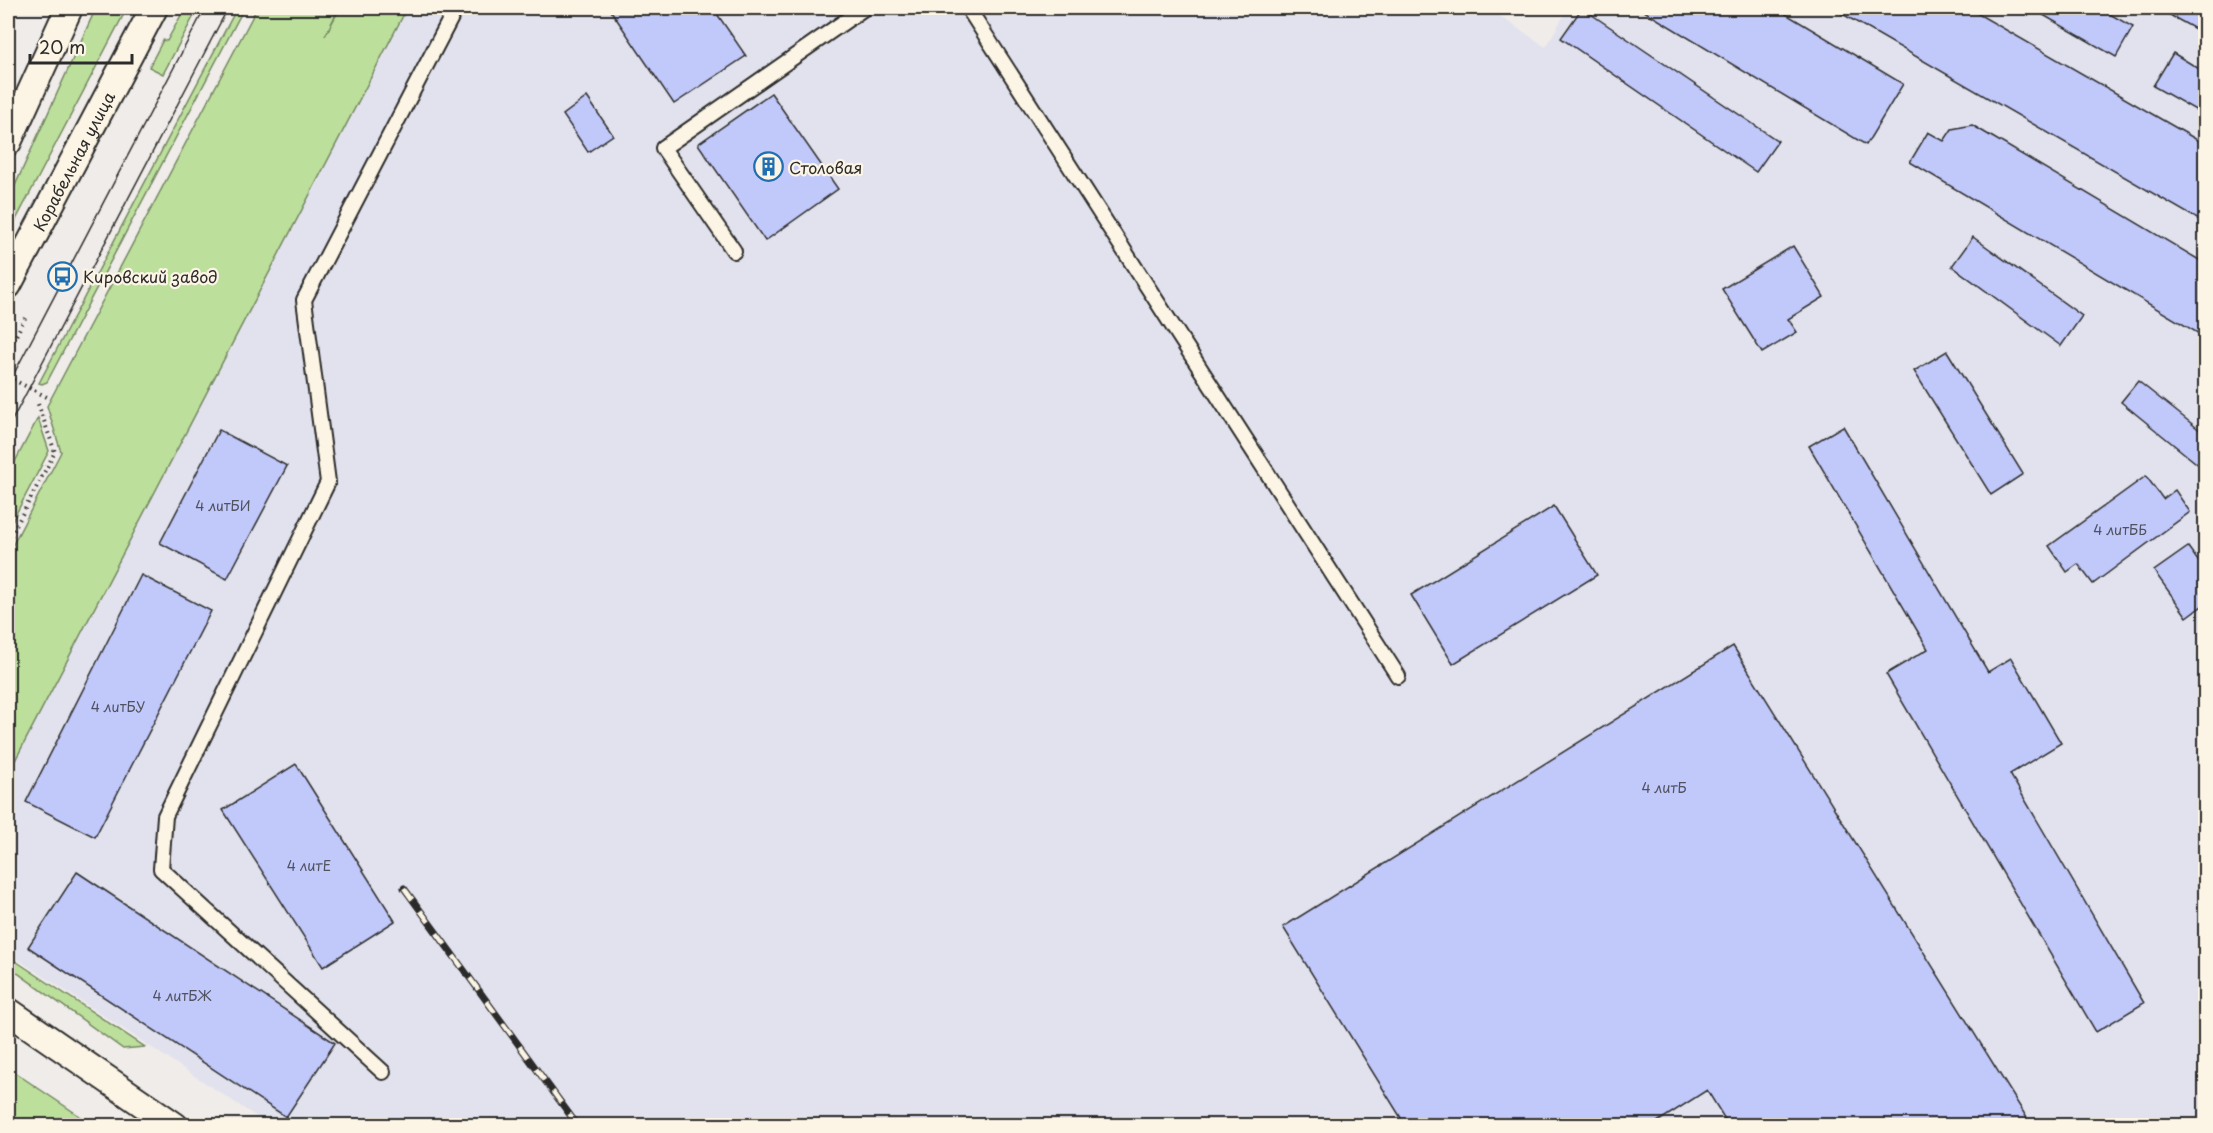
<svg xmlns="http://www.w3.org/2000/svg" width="2213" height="1133" font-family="'Playpen Sans',sans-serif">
<rect width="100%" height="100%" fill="#f0ece9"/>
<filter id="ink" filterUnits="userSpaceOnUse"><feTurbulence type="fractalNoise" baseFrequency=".0167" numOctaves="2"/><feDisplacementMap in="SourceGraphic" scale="12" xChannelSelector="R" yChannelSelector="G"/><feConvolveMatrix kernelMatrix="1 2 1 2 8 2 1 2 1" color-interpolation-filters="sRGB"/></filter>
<g filter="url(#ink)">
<path fill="#e2e2ee" d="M407,8H1488L1546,47L1568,8H2205V1125H269L8,953V774Z"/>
<path fill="#bce09b" stroke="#748663" stroke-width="1.5" d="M96,8H127L8,235V201Z
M185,8H198L163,74L149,67L163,40L167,41Z
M237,8H244L47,382L42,384L39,383Z
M257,8H339L325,36L340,8H407L8,774V554L61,452L47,406Z
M38,418L49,451L8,529V475Z
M8,956L145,1047L123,1049L8,966Z
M8,1068L93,1125H8Z"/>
<path fill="#c1c9fb" stroke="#2b2b2b" stroke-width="1.5" d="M609,8H713L746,56L674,104Z
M1582,8L1778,141L1756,172L1561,38Z
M1639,8H1776L1903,84L1866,145Z
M1832,8H1968L2206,145V224Z
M2031,8H2099L2133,27L2116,57Z
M2157,8H2206V35Z
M2173,53L2206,73V116L2153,86Z
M771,93L838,189L765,241L698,144Z
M587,97L613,135L588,152L563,115Z
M1972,125L2206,264V338L1910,162L1928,132L1944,141L1952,129Z
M1973,237L2082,316L2061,346L1952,266Z
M1793,246L1824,297L1788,319L1797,332L1762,353L1722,289Z
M1947,351L2023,474L1991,495L1914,371Z
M2138,381L2206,435V471L2121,402Z
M1843,426L1988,672L2011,658L2061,743L2010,774L2144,1003L2096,1032L1886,674L1928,649L1809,446Z
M219,430L287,466L227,579L160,543Z
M2146,476L2163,499L2175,490L2190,512L2093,584L2078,564L2067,572L2049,546Z
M1554,506L1597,575L1453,664L1411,595Z
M2188,547L2206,572V603L2187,617L2154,571Z
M141,575L211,611L95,837L26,802Z
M1733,646L2032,1126H1729L1707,1090L1651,1126H1406L1283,927Z
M296,764L395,921L323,967L223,810Z
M77,872L335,1043L286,1117L28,947Z"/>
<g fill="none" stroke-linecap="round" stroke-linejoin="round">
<defs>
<path id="lane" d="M968,8L1398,676
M734,251L663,148L864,8
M383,1072L161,869L165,816L328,482L304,300L456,8"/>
<g id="street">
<path d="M8,142L69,8"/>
<path id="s1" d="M8,285L154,8"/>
<path d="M8,1011L175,1126"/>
</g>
</defs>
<use href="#lane" stroke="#2b2b2b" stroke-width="18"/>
<use href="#street" stroke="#2b2b2b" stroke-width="30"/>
<path stroke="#2b2b2b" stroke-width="4" stroke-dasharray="1.5 4.5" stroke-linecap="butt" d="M8,351L25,318
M8,377L47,397
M8,541L55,452L38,404"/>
<use href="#lane" stroke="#fcf5e5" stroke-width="14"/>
<use href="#street" stroke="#fcf5e5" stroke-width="26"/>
<path stroke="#2b2b2b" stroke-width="1.5" d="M8,385L205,8
M8,428L228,8"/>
<defs>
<path id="rail" d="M404,888L578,1126"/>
</defs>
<use href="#rail" stroke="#2b2b2b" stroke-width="7"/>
<use href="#rail" stroke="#fcf5e5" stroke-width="4.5" stroke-dasharray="14" stroke-linecap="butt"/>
</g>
</g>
<defs>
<symbol id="building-ring" viewBox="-11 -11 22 22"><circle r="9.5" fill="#fcf5e5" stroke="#1f6fb2" stroke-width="1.5"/><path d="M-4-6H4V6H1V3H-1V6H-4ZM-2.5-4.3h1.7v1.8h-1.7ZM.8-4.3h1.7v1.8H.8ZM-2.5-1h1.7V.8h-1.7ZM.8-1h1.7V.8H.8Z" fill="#1f6fb2"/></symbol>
<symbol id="bus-ring" viewBox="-11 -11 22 22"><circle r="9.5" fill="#fcf5e5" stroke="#1f6fb2" stroke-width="1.5"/><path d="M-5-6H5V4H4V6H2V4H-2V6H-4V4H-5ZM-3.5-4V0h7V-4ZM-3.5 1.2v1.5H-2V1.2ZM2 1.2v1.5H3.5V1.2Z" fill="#1f6fb2"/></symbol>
</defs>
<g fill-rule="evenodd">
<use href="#building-ring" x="752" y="150" width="33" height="33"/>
<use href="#bus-ring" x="46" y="260" width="33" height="33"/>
</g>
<g text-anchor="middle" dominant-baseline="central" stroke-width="4.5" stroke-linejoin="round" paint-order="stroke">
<g font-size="14" fill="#50525f">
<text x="223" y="505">4 литБИ</text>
<text x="2120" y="529">4 литББ</text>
<text x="118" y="706">4 литБУ</text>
<text x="1664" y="787">4 литБ</text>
<text x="309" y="865">4 литЕ</text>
<text x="182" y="995">4 литБЖ</text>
</g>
<g font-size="16" fill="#2b2b2b" stroke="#fcf5e5">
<text stroke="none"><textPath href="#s1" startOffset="140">Корабельная улица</textPath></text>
</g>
<g font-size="16" fill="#2b2b2b" stroke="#fcf5e5" text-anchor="start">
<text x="789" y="167">Столовая</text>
<text x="83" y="276">Кировский завод</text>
</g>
</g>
<rect width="2213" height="1133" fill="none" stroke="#fcf5e5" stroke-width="30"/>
<rect x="15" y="15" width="2183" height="1103" fill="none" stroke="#2b2b2b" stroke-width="2" filter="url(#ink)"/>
<path d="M30 54v9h102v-9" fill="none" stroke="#2b2b2b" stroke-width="3"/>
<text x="39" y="54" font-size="18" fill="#2b2b2b" stroke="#fcf5e5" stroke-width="4.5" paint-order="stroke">20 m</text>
</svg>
